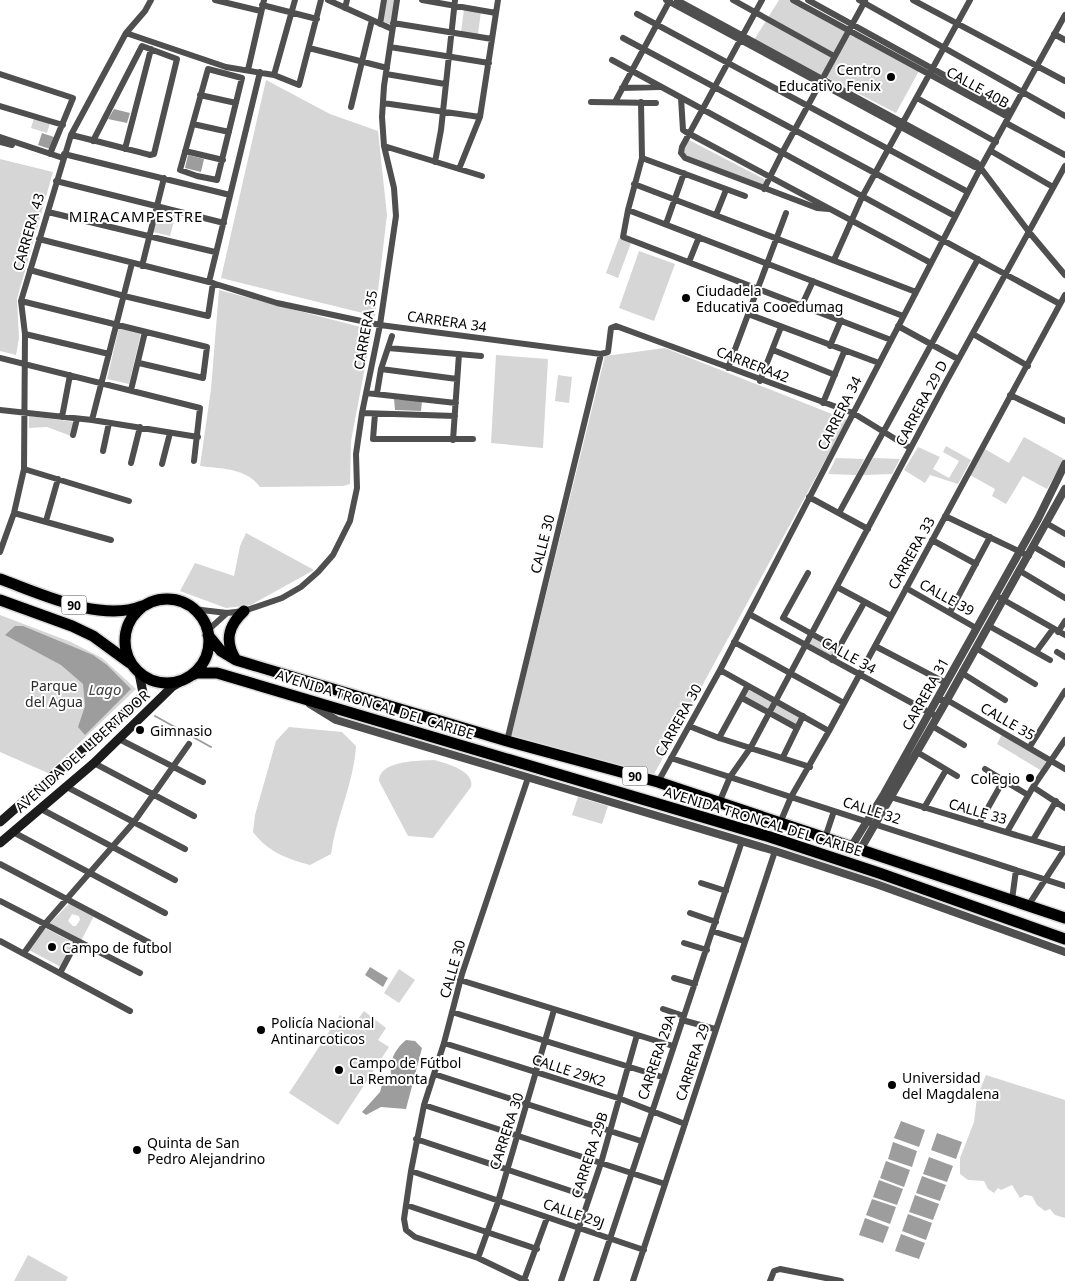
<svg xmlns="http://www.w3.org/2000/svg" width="1065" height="1281" font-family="'Noto Sans',sans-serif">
<rect width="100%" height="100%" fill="#fff"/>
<path fill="#d6d6d6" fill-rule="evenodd" d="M385,0H396L392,25L382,21Z
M779,0H790L919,71L896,113L754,40Z
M464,9L481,11L478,34L461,32Z
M266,80L330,114L378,131L387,215L375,316L221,278Z
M34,118L50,123L47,133L31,128Z
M689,140L764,179L765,182L762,185L685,155L683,150Z
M0,159L53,172L17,299L19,338L16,355L0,351Z
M159,209L176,214L170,236L153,232Z
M619,238L631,243L618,278L606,273Z
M639,251L675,264L654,321L619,308Z
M219,290L372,330L351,441L350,484L343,486L260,487C246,468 223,469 200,466L211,389Z
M119,328L141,333L129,384L107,379Z
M665,348L847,420L653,776L511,736L605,356Z
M496,355L548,359L543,448L491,443Z
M558,375L572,377L569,403L555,401Z
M29,416L75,422L71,436L47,427L29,428Z
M1024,437L1064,459L1047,489L1023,476L1006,504L992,496L995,489L970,475L985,449L1009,463Z
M946,446L971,460L958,484L930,475L925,483L904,470L918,447L940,457L933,469L949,478L959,461L943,452Z
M836,458L864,459L856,475L828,474Z
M873,458L900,459L892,474L863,475Z
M246,533L314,570L251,605L226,608L180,591L195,563L234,576L240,546Z
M0,615L71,642L102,658L136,689L48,773L0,752Z
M814,636L837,649L832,657L809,644Z
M749,689L773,703L769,710L744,697Z
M777,704L801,718L796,726L772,713Z
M289,727L342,732L356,746C354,783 336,817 331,854L310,865C287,859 268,852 253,832L255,815L276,741Z
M1003,732L1052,761L1042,771L997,744Z
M434,760C446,763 475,771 471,787L433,838L408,836L379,781C379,760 419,761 434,760Z
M578,797L608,806L602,824L572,815Z
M71,902L94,916L81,941L49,924ZM72,914L79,916L80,920L76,926H73L68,921Z
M45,928L74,943L61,967L29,950Z
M399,969L415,980L399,1003L384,993Z
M364,1011L386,1028L378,1040L389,1047L338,1125L289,1093L340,1015L369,1034L355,1023Z
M986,1075L1065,1100V1218L1055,1215L1050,1209L1045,1211L1037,1205L1032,1196L1025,1195L1020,1198L1012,1185L1001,1190L998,1188L994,1193L988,1189L984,1181L968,1180L960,1174V1158L974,1122L977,1097Z
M28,1255L68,1277L66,1281H14Z"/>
<path fill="#9d9d9d" d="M114,109L130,113L127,123L108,119Z
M42,133L54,137L50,149L38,145Z
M188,155L204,159L201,172L185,168Z
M394,399L422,401L421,411L395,410Z
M15,626H23L93,655L107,665L131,689L85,735L78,727L85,706L83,684L61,665L5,635Z
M370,967L388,978L383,987L365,975Z
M406,1040L415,1041L422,1048L406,1109L381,1107L366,1115L362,1112L380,1092L383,1081L391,1074C389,1061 395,1049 406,1040Z
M901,1121L925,1130L919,1147L894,1138Z
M937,1133L962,1142L956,1159L931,1150Z
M893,1142L917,1151L912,1167L888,1159Z
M929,1157L953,1166L947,1182L923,1174Z
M886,1161L910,1170L904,1187L880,1178Z
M922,1176L946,1185L940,1201L916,1193Z
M879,1180L903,1189L897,1205L873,1197Z
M915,1195L939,1204L933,1220L909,1212Z
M872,1199L896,1207L890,1224L866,1215Z
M908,1214L932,1223L926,1240L902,1231Z
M865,1218L889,1227L883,1243L859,1235Z
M901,1234L925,1243L919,1259L895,1251Z"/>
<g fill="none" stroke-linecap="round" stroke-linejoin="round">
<path stroke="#9d9d9d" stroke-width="2" d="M155,716L211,747"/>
<defs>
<path id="trunk" d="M0,579C39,593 101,623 142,606
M125 641a42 42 0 1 1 84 0a42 42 0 1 1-84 0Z
M0,600L72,626L93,636L130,663
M208,635L221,651L236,660L507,741L658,782L1065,918
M236,660C224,641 228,626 244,611
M190,676L197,673H217L770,837L879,873L1065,939"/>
</defs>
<use href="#trunk" stroke="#dbdbdb" stroke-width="14"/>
<path stroke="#4f4f4f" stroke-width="6" d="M215,0L261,11
M328,0L392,29
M422,0L496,13
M666,0L975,167H981
M677,0L977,163L1029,232L1065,275
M733,0L834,56
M762,0L682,147L681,153L685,158L817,208L829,209
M793,0L1008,117
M808,0L1011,112
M859,0L1065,116
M913,0L1065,81
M262,5L317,19
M345,8L347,0
M637,14L968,192
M393,23L492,39
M380,24L384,0
M126,33L226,67L274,75L299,85L321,0
M1054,34L1065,40
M623,38L955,216
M390,47L489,63
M309,48L387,68
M612,60L1060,304
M208,69L242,78L217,180L197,176L180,170Z
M248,70L264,0
M0,74L73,98L50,154
M386,74L445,84
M274,75L295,0
M622,88L660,87
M200,95L236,103
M681,98L683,130L686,132L931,263
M917,98L996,142
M591,102L656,103
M615,102L670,0
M641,102L642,158L628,210L623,237L891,340
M383,103L480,117
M0,106L63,125
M351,107L372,20
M1006,123L1065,155
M193,124L229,132
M71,135C97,141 123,148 150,155L154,154L177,59L142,46L93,141
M0,137L63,158
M0,142L12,145
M384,146L482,176
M125,149L151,49
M185,151L223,160
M991,151L1053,187
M64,154L230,195
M642,158L745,196
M435,162L441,130L455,0
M459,169L480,117L498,0
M56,181L224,223
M634,184L916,292
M764,189L782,153L865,1
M628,210L903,316
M48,212L215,252
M716,215L726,190
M666,224L684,173
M39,239L209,282L277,303L380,325L601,354L608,352L611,328L616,326L853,413L910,448
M834,260L862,197L970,0
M689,262L699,237
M142,266L164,178
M30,270L124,296L208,316L213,283
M209,282L260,72
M21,301L207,347L203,378L139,363
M802,305L813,281
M748,314L879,363
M898,326L958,359
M25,334L109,354
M973,334L1028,366
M830,346L841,320
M388,348L481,356
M773,350L835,375
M0,358L200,408L194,461
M728,368L786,213
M381,369L457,379
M760,381L781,327
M131,390L145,332
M366,393L456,403
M377,393L381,369L392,336
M1010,395L1065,421
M823,403L844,352
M0,410L92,420L198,437
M362,413L455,416
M375,414L373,439H473
M62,417L70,375
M92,420L132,263
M73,435L77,419
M453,440L459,354
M103,451L109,423
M131,463L140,427
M162,464L170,433
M24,469L129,501
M809,497L868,529
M14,513L111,540
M839,513L978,259
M945,516L1029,556
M46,521L58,479
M1046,523L1065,534
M932,540L976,564
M1034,547L1065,565
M0,552L14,513L24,469L25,334L21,301L71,135L126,33L145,11L151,0
M1020,571L1065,598
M808,573L783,618L839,649
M837,587L891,616
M906,588L976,628
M995,595L1065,635
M193,609L227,613L244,611L282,598L301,587L318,572L333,555L350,521L357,488L356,454L362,413L380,325L396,216L394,188L384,146L382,117L384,86L397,0
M950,612L990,537
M749,614L934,715
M989,626L1050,660
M207,631L227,613
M1058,632L1065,621
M734,642L844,703
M875,646L946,683
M976,648L1035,684
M1036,652L1053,629
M1057,652L1065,657
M832,660L864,603
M720,670L829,731
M962,673L1005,700
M742,698L797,728
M936,700H947L1065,769
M689,726L719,738L810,767
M932,726L964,745
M719,738L747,687
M119,739L203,782
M507,741L601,354
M1029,748L1065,691
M917,752L957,776
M783,757L803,716
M671,758L1065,886
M94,763L194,816
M985,769L1028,795
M658,782L720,670L981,167L1065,15
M67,787L185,849
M1033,787L1065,808
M887,796L1065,850
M719,803L730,777L751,747L946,382L1065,166
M924,808L946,770
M41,809L175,880
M980,822L1003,781
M780,823L791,797L829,731L1065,295
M13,832L165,913
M1007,832L1033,787L1065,740
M825,838L834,811
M1033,840L1056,801
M0,864L152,944
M701,883L726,891
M1012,900L1016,870
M0,901L140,973
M1028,906L1065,849
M690,913L716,922
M712,931L744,941
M0,941L130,1011
M684,943L707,950
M24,953L44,925L134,822L189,744
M60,973L77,941
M674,978L695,984
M460,980L673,1046
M663,1009L684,1016
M452,1012L662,1077
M682,1020L715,1029
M444,1043L621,1099L685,1124
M434,1074L641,1141
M424,1105L665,1184
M416,1139L589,1197
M411,1171L644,1250
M406,1205L537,1249
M478,1258L497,1205L554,1010
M524,1280L547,1218
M526,1281L478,1258L415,1237L406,1230L404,1219L411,1171L424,1105L444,1043L462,974L528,778
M561,1281L601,1163L637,1035
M596,1281L742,841
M633,1281L775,851
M770,1281L774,1271L780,1269L841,1281"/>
<path stroke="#4f4f4f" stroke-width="8" d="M310,704L336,720L775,851L876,884L1065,952
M851,847L884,794L946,683L1038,519L1065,464
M860,850L947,700L1065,489"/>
<path stroke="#1c1c1c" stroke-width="9" d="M0,822L139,700L143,693L139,673
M0,843L94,763L172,687L183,680"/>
<use href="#trunk" stroke="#000" stroke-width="11"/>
</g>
<g fill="#000" stroke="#fff" stroke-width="2">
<circle cx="891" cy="77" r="5"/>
<circle cx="686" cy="298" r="5"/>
<circle cx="140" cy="730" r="5"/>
<circle cx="1030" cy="778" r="5"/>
<circle cx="52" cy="947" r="5"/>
<circle cx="261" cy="1030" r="5"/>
<circle cx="339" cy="1070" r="5"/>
<circle cx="892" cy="1085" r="5"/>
<circle cx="137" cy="1150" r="5"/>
</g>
<g text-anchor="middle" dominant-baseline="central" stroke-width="4" stroke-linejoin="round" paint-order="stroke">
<g fill="#fff" stroke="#4c4c4c" stroke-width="1">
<rect x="61.5" y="595.5" width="25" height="19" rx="4"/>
<rect x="622.5" y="766.5" width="25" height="19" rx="4"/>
</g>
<g font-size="12" font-weight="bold" fill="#000">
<text x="74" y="605">90</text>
<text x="635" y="776">90</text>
</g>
<g font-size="14" fill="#000" stroke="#fff" text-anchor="start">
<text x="881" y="69" text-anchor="end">Centro<tspan x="881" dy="16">Educativo Fenix</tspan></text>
<text x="696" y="290">Ciudadela<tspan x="696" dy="16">Educativa Cooedumag</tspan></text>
<text x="150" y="730">Gimnasio</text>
<text x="1020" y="778" text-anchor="end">Colegio</text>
<text x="62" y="947">Campo de futbol</text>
<text x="271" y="1022">Policía Nacional<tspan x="271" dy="16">Antinarcoticos</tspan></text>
<text x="349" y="1062">Campo de Fútbol<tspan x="349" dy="16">La Remonta</tspan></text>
<text x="902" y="1077">Universidad<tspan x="902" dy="16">del Magdalena</tspan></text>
<text x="147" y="1142">Quinta de San<tspan x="147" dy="16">Pedro Alejandrino</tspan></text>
</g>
<g font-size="14" fill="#000" stroke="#fff">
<text transform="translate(978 87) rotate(29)">CALLE 40B</text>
<text transform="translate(28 232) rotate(-74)">CARRERA 43</text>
<text transform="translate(447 321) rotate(8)">CARRERA 34</text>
<text transform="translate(365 330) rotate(-80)">CARRERA 35</text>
<text transform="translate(753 364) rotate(21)">CARRERA42</text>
<text transform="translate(921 403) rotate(-62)">CARRERA 29 D</text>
<text transform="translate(839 413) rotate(-63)">CARRERA 34</text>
<text transform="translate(542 544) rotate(-76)">CALLE 30</text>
<text transform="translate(911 553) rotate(-61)">CARRERA 33</text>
<text transform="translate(947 597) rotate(29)">CALLE 39</text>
<text transform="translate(849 655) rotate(29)">CALLE 34</text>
<text transform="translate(925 694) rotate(-61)">CARRERA 31</text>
<text transform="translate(375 704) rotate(17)">AVENIDA TRONCAL DEL CARIBE</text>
<text transform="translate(678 720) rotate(-61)">CARRERA 30</text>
<text transform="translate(1008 721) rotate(30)">CALLE 35</text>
<text transform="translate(82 751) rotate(-42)">AVENIDA DEL LIBERTADOR</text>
<text transform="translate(872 810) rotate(18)">CALLE 32</text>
<text transform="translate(978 811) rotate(16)">CALLE 33</text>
<text transform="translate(763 821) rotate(17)">AVENIDA TRONCAL DEL CARIBE</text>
<text transform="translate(452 969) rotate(-74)">CALLE 30</text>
<text transform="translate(656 1057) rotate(-71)">CARRERA 29A</text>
<text transform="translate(692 1062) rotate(-72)">CARRERA 29</text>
<text transform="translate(569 1070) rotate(18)">CALLE 29K2</text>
<text transform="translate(506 1131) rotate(-72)">CARRERA 30</text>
<text transform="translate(589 1155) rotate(-72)">CARRERA 29B</text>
<text transform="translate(574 1213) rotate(19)">CALLE 29J</text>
</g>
<g font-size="14" fill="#2d2d2d" stroke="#fff">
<text x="54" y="685">Parque<tspan x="54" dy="16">del Agua</tspan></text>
</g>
<g font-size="15" letter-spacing="1" fill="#000" stroke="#fff">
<text x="136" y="216">MIRACAMPESTRE</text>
</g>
<g font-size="15" font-style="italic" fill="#3e3e3e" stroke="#fff">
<text x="105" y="689">Lago</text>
</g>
</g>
</svg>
